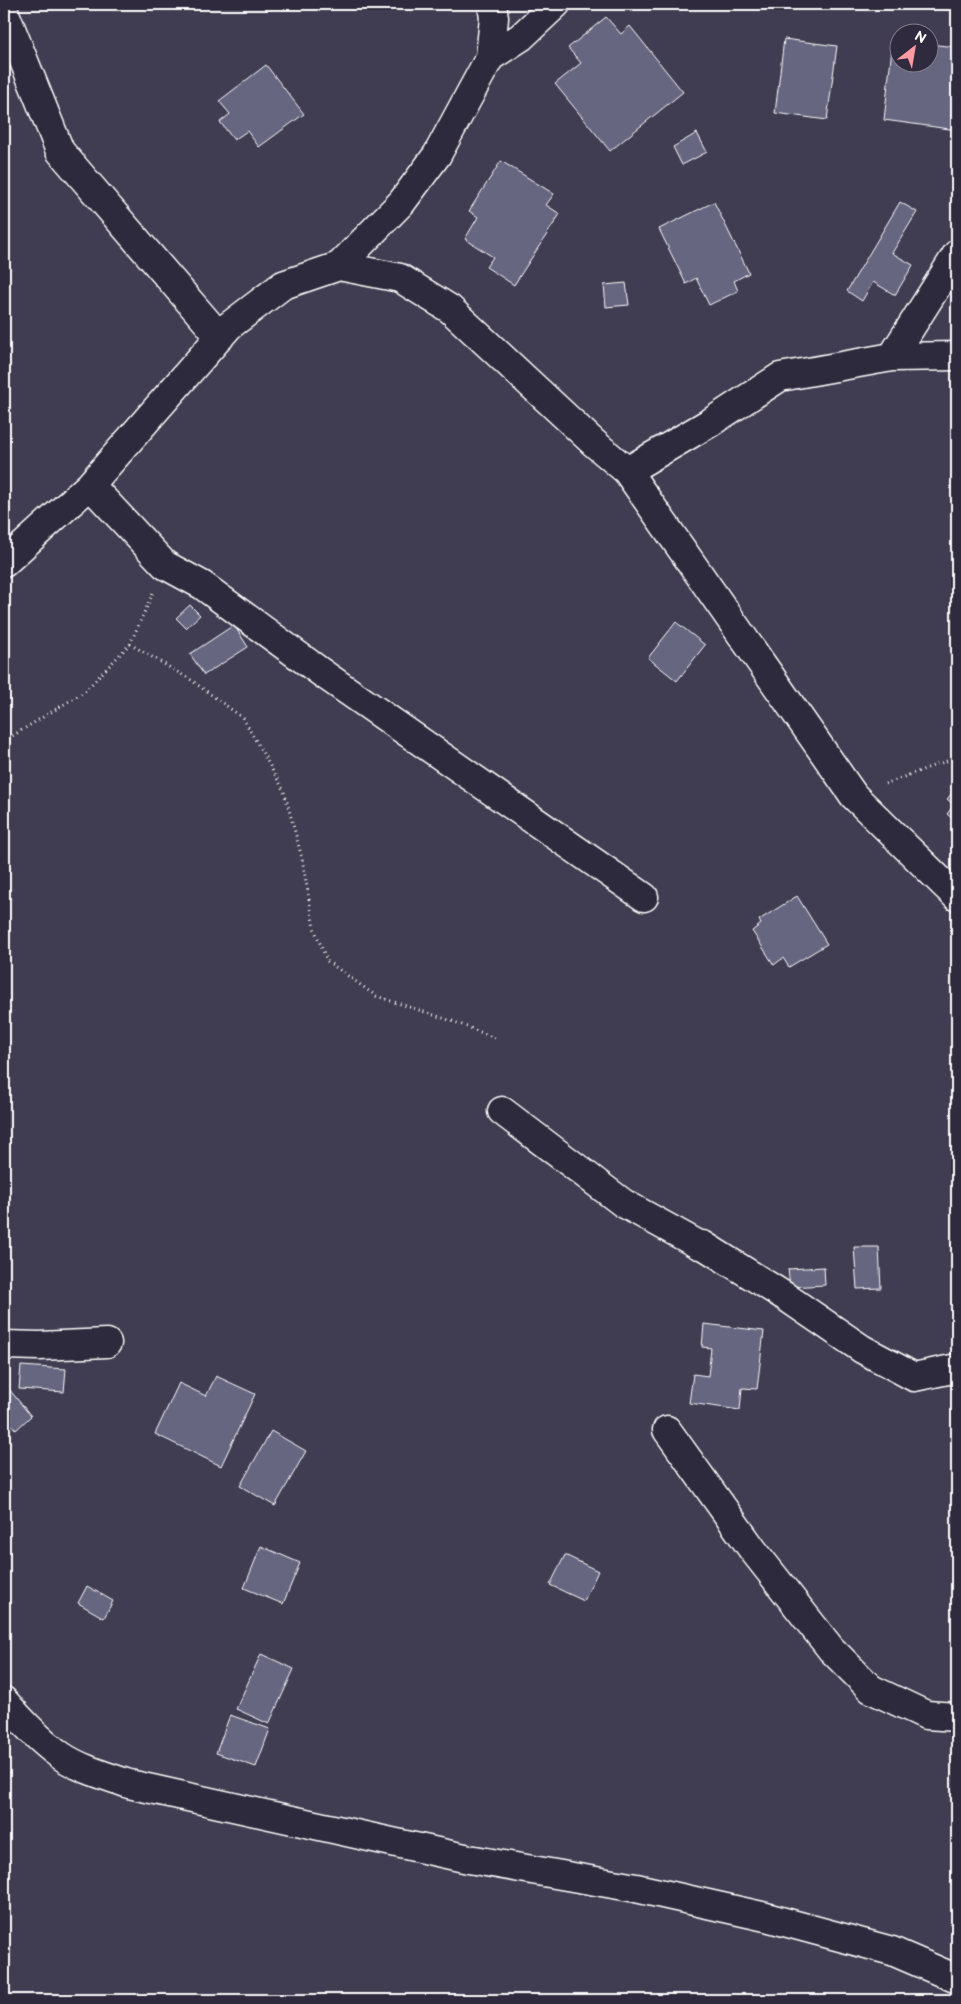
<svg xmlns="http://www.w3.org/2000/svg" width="961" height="2004" font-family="'Balsamiq Sans',sans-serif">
<rect width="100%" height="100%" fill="#403c51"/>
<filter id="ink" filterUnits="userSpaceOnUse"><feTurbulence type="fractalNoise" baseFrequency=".02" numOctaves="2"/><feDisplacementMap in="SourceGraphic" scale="10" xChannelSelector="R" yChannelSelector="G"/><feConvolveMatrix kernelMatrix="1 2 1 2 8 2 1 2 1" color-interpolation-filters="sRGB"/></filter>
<g filter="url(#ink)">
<path fill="#666680" stroke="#fff" d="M890,4H957V10Z
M606,17L621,34L630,26L683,92L610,151L555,84L581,63L568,48Z
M784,39L837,46L827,120L775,113Z
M893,39L898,40V62H928V44L957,47V130L884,120Z
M266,65L304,114L259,147L247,131L234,140L220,122L230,114L219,101Z
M697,133L707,152L682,165L673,147Z
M501,161L554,194L546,205L560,214L514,285L486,267L493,257L465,239L478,217L469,211Z
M714,202L749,273L734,281L738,291L709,305L696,278L686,284L659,229Z
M900,202L917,212L892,253L913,265L895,295L873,282L862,301L847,291Z
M626,283L629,305L606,307L604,285Z
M190,605L200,615L186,628L176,618Z
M676,622L705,645L677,681L648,658Z
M234,625L248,647L204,675L190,654Z
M954,791L957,793V823L947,814L954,805L947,799Z
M797,896L827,944L789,967L783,958L774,965L752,931L761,924L759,920Z
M854,1247H879L881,1288L857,1289Z
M824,1267L825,1285L790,1287L788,1269Z
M704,1324L764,1331L757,1389L742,1388L740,1410L689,1403L693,1374L708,1376L711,1348L702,1347Z
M21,1366L66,1369L64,1392L19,1389Z
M216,1376L255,1394L221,1466L155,1434L179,1383L206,1396Z
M4,1383L31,1416L16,1430L4,1416Z
M271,1431L306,1451L275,1506L240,1486Z
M261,1546L300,1563L283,1604L244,1588Z
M565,1555L598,1571L584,1601L550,1585Z
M87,1586L113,1601L104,1618L78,1603Z
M261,1654L294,1669L269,1724L236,1709Z
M230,1715L270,1729L256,1767L216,1753Z"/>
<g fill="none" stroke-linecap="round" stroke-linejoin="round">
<defs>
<path id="minor" d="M4,11L60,151L220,337
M490,57L521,37L556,4
M339,266L402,202L437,155L490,57L494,18L492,4
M892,357L957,254
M627,471L711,422L780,377L892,357L957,356
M90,485L165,565L202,585L322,673L644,897
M4,563L90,485L229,326L283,285L339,266L400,278L450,309L594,443L627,471L854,796L957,897
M502,1111L623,1203L699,1245H703L786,1297L862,1349L914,1377L957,1368
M4,1345L39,1346L107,1343
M667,1430L753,1550L831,1649L871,1689L926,1715L957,1717
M4,1701C21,1720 39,1740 60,1755C80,1769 107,1776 129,1784L469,1859L636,1888L766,1917L892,1951L957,1979"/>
</defs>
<use href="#minor" stroke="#fff" stroke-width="31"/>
<path stroke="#fff" stroke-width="3" stroke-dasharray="1 4" stroke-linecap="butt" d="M130,644L191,680L243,718L284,791L302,858L314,928L327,961L376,996L452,1021L495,1038
M4,741L84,692L130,644L153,593
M885,784L957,757"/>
<use href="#minor" stroke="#2f2a3d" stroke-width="28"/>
</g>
</g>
<rect width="961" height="2004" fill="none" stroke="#2f2a3d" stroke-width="20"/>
<rect x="10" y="10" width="941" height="1984" fill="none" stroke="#fff" stroke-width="2" filter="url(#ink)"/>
<g transform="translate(914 48) rotate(31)"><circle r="24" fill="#2f2a3d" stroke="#827f8b"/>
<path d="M0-4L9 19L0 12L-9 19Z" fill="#ff9aa2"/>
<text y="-8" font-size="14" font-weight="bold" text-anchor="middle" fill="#ffffff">N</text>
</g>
</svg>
